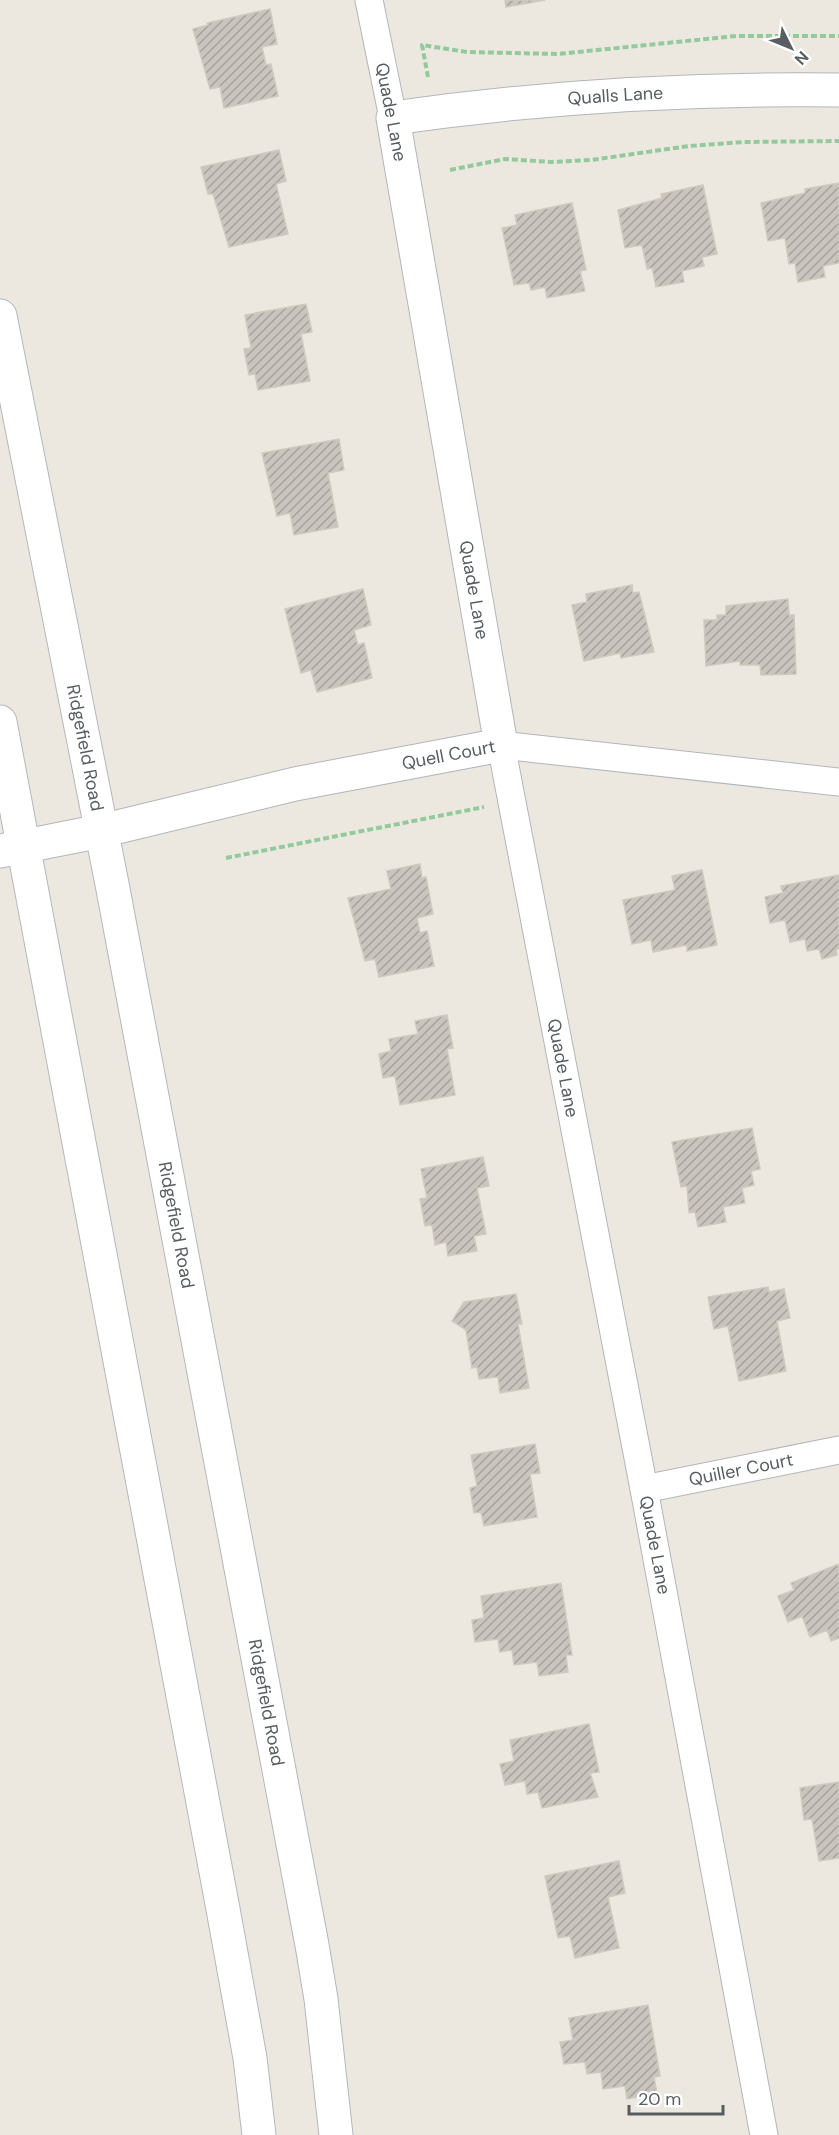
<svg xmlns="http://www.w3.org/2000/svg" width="839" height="2135" font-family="'DM Sans',sans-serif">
<defs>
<pattern id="building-hatch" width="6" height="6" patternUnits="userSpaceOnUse" patternTransform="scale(1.5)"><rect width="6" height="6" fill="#c9c5be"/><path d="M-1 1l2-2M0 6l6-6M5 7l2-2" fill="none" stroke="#a6a39e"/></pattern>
</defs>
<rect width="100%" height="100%" fill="#ede8df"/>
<path fill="url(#building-hatch)" stroke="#d1c9bd" stroke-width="1.5" d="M505,0H545L506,7Z
M270,9L277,44L262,47L266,65L271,64L278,96L224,108L220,87L210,89L193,29L208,25L207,23Z
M279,150L286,181L276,184L288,234L229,247L213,194H208L201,167Z
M839,183V263L823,266L825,277L798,282L795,263L789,264L785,238L768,241L761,203L805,193V189Z
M703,185L717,254L702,257L704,266L682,271L684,282L656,287L652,268L647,269L642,245L625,248L618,210L662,198L661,194Z
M572,203L586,270L580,271L585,291L547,298L545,287L531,290L529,283L514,285L502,228L517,225L515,215Z
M306,304L312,332L301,334L310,381L258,390L255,374L249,375L244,349L251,348L245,315Z
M339,439L344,470L328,473L338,527L294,535L290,513L277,516L262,453Z
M632,585L633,593L639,592L654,652L621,658L620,653L584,661L572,605L587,602L586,594Z
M363,589L371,625L354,630L358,645L364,643L372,678L317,692L311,670L301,673L285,609Z
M788,599L789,615H794L796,674L761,675L760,665H740V661L706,666L704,620H717V615H726V606Z
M420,864L422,878L426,877L433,914L417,918L420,933L427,931L434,966L379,977L375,959L365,961L348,898L391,889L387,871Z
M702,870L717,945L687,951V945L653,952L651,940L632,944L623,900L675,890L672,876Z
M839,875V949L836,950L837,955L822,959L819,949L807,951L805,939L790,942L785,920L770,923L765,897L783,893L781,886Z
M447,1015L453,1048L447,1049L455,1095L400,1105L395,1076L383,1078L379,1054L391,1051L389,1039L418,1034L415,1021Z
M752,1128L760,1169L751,1171L754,1185L742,1188L745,1203L723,1207L726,1222L698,1227L695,1212L689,1213L687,1186L681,1187L672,1142Z
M483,1157L489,1186L477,1188L486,1234L474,1236L477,1251L448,1256L446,1242L435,1245L432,1225L425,1226L420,1199L427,1198L421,1169Z
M768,1287L769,1292L784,1289L790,1318L777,1321L786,1371L739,1381L728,1326L714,1329L708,1297Z
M516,1294L522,1324H518L529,1388L500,1393L498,1377L479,1379L477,1367L472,1368L466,1330L452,1321L464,1302Z
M535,1444L540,1473L530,1474L537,1517L484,1526L481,1512L474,1513L470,1488L477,1486L471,1455Z
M839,1564V1638L831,1641L827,1630L810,1637L802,1616L788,1622L778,1596L794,1590L791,1583Z
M561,1583L572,1655H566L568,1672L539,1676L537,1662L514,1665L512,1650L500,1652L498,1639L475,1642L472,1620L484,1618L481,1596Z
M589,1724L599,1772L590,1773L598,1797L542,1808L538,1792L527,1794L525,1781L505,1785L500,1764L514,1761L510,1740Z
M839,1782V1858L819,1861L812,1819L804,1820L800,1788Z
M619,1861L625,1893L608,1897L619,1948L575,1958L570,1936L558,1938L545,1876Z
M648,2005L660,2076L654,2077L657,2094L627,2099L625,2086L603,2089L601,2072L587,2074L585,2062L564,2064L560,2042L573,2040L569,2018Z"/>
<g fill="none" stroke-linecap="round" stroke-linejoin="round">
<defs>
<g id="minor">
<path d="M369,0L393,118"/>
<path id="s1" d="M644,1489L839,1450"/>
<path d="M764,2135L644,1489L501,745L839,782"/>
</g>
<g id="tertiary">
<path id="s2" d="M0,851L101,831L295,784L501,745L393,118C540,97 690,88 839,90"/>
</g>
<g id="secondary">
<path id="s3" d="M0,316L112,884L312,1945L321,1999L336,2135"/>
<path d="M0,722L223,1909L250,2058L259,2135"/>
</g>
</defs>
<use href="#minor" stroke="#b2b6bb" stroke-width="29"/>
<use href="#tertiary" stroke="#b2b6bb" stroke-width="35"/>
<use href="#secondary" stroke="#b3b8bd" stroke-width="35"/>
<path stroke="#93ca9d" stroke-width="4" stroke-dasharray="6 3" stroke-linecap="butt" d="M428,77L422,45L467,52L558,54L736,36H839
M450,170L505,159L551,162L591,160L689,146L744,142L839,141
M226,858L484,807"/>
<use href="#minor" stroke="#fff" stroke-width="27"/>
<use href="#tertiary" stroke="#fff" stroke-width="33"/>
<use href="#secondary" stroke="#fff" stroke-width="33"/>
</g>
<g text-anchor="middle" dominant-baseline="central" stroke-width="5" stroke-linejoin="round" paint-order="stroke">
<g font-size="18" fill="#585d61" stroke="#fff">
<text stroke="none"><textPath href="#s2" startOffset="1372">Qualls Lane</textPath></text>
<text transform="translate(391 112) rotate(79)">Quade Lane</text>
<text transform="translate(474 590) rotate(80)">Quade Lane</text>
<text stroke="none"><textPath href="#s3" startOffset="440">Ridgefield Road</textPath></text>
<text stroke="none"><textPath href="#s2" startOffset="459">Quell Court</textPath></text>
<text transform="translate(563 1068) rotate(79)">Quade Lane</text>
<text stroke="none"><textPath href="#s3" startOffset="926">Ridgefield Road</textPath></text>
<text stroke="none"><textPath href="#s1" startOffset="99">Quiller Court</textPath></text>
<text transform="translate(655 1545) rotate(79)">Quade Lane</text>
<text stroke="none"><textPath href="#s3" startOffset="1412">Ridgefield Road</textPath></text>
</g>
</g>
<g transform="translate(791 48) rotate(133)" stroke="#ffffff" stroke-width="4.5" paint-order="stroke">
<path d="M0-4.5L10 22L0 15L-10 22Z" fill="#585d61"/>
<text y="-9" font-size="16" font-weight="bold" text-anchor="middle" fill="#585d61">N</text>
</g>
<path d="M629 2105v9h94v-9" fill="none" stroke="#585d61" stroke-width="3"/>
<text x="638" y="2105" font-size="18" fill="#585d61" stroke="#ffffff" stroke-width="4.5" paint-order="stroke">20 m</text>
</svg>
